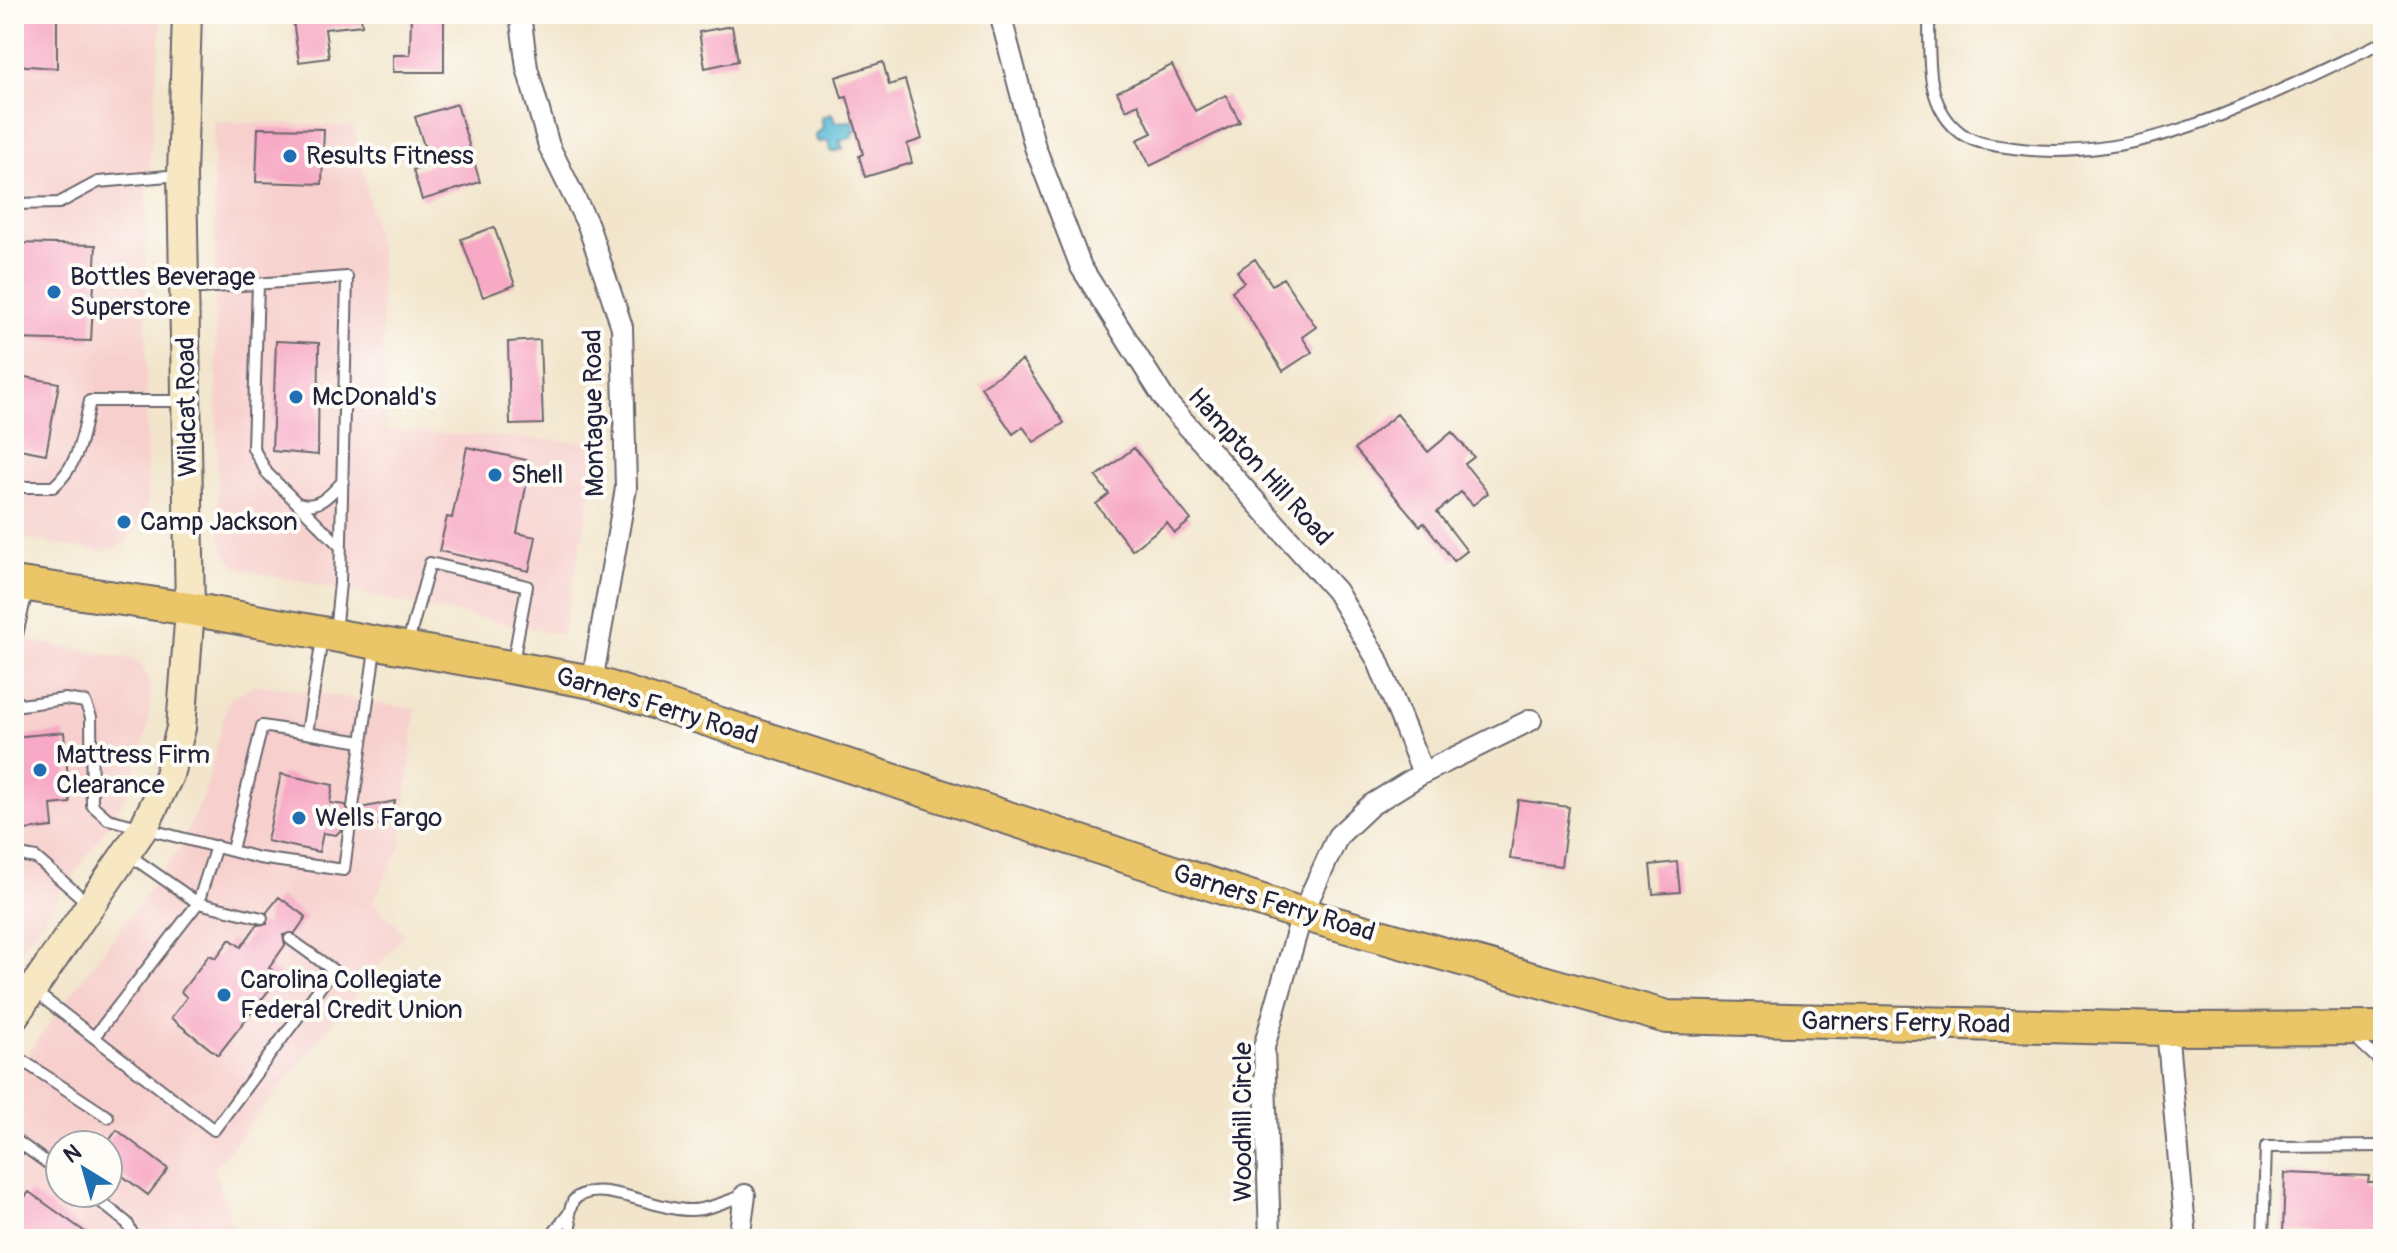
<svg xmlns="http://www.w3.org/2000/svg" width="2397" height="1253" font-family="Pangolin,sans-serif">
<rect width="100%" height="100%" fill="#fdfcf7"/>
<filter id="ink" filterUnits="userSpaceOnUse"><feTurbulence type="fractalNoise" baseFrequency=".0125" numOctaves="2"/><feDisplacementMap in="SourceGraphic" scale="16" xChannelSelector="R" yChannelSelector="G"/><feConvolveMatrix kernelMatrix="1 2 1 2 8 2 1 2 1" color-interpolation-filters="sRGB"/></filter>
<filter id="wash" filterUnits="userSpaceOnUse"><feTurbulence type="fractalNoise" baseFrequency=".006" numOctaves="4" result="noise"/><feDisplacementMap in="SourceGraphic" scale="32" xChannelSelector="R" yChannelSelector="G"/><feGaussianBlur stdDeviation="1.8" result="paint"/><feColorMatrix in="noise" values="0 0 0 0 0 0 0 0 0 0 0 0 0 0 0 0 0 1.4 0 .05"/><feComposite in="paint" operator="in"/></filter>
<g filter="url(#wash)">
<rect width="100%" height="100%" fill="#f2e5cb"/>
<path fill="#f7d0cd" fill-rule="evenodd" d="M14,14H162L146,208L147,512L128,540L118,547L100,552L14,536Z
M213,121L354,126L380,257L386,430L601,443L563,635L253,572L235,565L225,553L221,541L218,498Z
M14,638L131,659L140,664L147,675L150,693L148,727L131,787L111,822L14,961Z
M256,684L416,709L401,847L373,902L404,934L214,1169L236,1239H14V1071L177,852L204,796L226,708L231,698ZM60,1145H108V1193H60Z"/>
<path fill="#57bbd5" stroke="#3c6e88" stroke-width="2" d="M832,114L835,122L854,121L857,131L852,132L853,137L840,141L843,149L831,152L828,141L818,142L815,136L823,127L821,117Z"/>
<g id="blocks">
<path fill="#f7a9c5" d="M14,14H57V68L14,65Z
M292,14H361L362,25L325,29L329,58L299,62Z
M411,14H444V72H393V55H410Z
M732,26L738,61L705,68L699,32Z
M883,62L889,85L905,80L922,139L907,144L912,163L865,177L859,156L863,154L859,139L847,97L842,98L836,77Z
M1172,65L1195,111L1226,95L1240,122L1150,166L1137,140L1152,133L1138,104L1126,110L1117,92Z
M457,104L480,182L422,200L413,170L430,165L415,117Z
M258,128L324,129L322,184L256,182Z
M494,227L515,285L483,297L461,239Z
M14,243L96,245L91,341L14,339Z
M1255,259L1272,285L1283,278L1316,327L1302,337L1312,352L1283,371L1232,291L1244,282L1237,271Z
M540,340L543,424L510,425L508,342Z
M276,341L319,343L318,455L272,451Z
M1022,360L1064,423L1034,442L1023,427L1013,434L981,387Z
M14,375L59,383L46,454L14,448Z
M1397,414L1428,452L1452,432L1474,457L1465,464L1488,493L1473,505L1461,492L1437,512L1467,551L1454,561L1424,523L1420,526L1355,449Z
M467,447L531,461L517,533L536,537L529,571L439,551L447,517L452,518Z
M1134,448L1191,520L1175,533L1167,523L1132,550L1096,504L1109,494L1096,477Z
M64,732L70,803L51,805L53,827L14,831V737Z
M281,774L333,785L330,803L345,805L351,815L361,808L395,801L390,822L357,830L347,824L336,835L323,833L319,852L267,841Z
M1518,800L1569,807L1561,866L1510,859Z
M1677,862L1680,892L1653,894L1650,865Z
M279,897L306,917L295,933L283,935L285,945L269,968L280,976L218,1055L171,1018L187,997L181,992L209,955L216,958L230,939L241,947L257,925L267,924V912Z
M117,1130L168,1169L148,1195L108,1165V1142Z
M2285,1173L2369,1176L2368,1182H2383V1239L2283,1232Z
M29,1192L95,1239H14V1212Z"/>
</g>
</g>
<g filter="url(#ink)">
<use href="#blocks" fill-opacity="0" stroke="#6b666d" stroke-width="2"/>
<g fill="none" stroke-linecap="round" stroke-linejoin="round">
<defs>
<path id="lane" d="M1929,14C1930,53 1924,100 1956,129C1972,144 1992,145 2013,148C2140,167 2271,94 2383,42
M14,204L59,203L98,182L180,175
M258,284L253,448L267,473L341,547
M188,289L347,277L340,583L335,633
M14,487H53C80,464 82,435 90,401H184
M298,503C318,510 330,495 343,481
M407,646L430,563L527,586L513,662
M14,648L27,591
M14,699L21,705L65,699L85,702L91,717L92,805L108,819L259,858L344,870L349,832
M307,733L322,639
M353,807L375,649
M232,850L262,726L362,742
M14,854L36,858L90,905
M129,855L198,903L262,918
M34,991L214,1130L333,970L290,939
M2352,1035L2383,1064
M94,1037L198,903L216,846
M14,1055L108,1117
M14,1139L60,1172
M14,1155L21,1145
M90,1193L127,1223L135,1239
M569,1213L573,1239
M549,1239L569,1213L573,1201C596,1175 654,1211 691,1210C709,1210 728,1200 745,1195
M2263,1239L2266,1147L2383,1146"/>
<path id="street" d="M520,14L527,68L549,146L588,225L622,327L626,488L592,682
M1000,14L1035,147L1081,267L1167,403L1336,591L1377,659L1423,773L1371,805L1338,836L1302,914L1264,1047L1270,1239
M1423,773L1531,720
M2167,1029L2186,1239
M739,1239L745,1195"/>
<path id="secondary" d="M14,1016L144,827L169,775L181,728L190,609L182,175L187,14"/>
<path id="primary" d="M14,583L190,609L592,682L1302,914L1667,1017L2167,1029L2383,1028"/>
</defs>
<use href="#lane" stroke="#6b666d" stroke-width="14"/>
<use href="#street" stroke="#6b666d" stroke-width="24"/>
<use href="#secondary" stroke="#6b666d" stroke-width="32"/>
<use href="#primary" stroke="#6b666d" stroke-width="36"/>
<use href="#lane" stroke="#fff" stroke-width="10"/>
<use href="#street" stroke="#fff" stroke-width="20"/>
<use href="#secondary" stroke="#f7e8c3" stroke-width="28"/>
<use href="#primary" stroke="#ebc669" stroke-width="32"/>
</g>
</g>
<g fill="#1f6fb2" stroke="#fdfcf7" stroke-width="3">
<circle cx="290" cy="156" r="8"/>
<circle cx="54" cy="292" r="8"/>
<circle cx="296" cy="397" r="8"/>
<circle cx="495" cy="475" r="8"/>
<circle cx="124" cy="522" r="8"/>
<circle cx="40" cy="770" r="8"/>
<circle cx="299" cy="818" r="8"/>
<circle cx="224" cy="995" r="8"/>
</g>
<g text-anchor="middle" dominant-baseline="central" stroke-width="8" stroke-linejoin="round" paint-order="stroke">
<g font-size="26" fill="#22223b" stroke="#fdfcf7" text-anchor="start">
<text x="306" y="156">Results Fitness</text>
<text x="70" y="277">Bottles Beverage<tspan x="70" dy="30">Superstore</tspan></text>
<text x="312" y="397">McDonald's</text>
<text x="511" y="475">Shell</text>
<text x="140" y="522">Camp Jackson</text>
<text x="56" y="755">Mattress Firm<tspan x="56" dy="30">Clearance</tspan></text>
<text x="315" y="818">Wells Fargo</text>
<text x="240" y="980">Carolina Collegiate<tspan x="240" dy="30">Federal Credit Union</tspan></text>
</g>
<g font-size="26" fill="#22223b" stroke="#fdfcf7">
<text transform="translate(187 407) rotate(-91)">Wildcat Road</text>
<text transform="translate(594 413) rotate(-91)">Montague Road</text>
<text transform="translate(1260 467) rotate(48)">Hampton Hill Road</text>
<text transform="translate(657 706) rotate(17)">Garners Ferry Road</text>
<text transform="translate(1274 903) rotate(17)">Garners Ferry Road</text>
<text transform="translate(1906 1023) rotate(1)">Garners Ferry Road</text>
<text transform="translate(1243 1122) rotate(-90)">Woodhill Circle</text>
</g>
</g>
<rect width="2397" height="1253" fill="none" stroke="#fdfcf7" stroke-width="48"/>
<g transform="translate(84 1169) rotate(323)"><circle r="38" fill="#fdfcf7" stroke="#a5a5ac" stroke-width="2"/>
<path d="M0-6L14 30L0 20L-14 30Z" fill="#1f6fb2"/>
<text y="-12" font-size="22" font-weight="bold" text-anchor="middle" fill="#22223b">N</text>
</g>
</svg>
